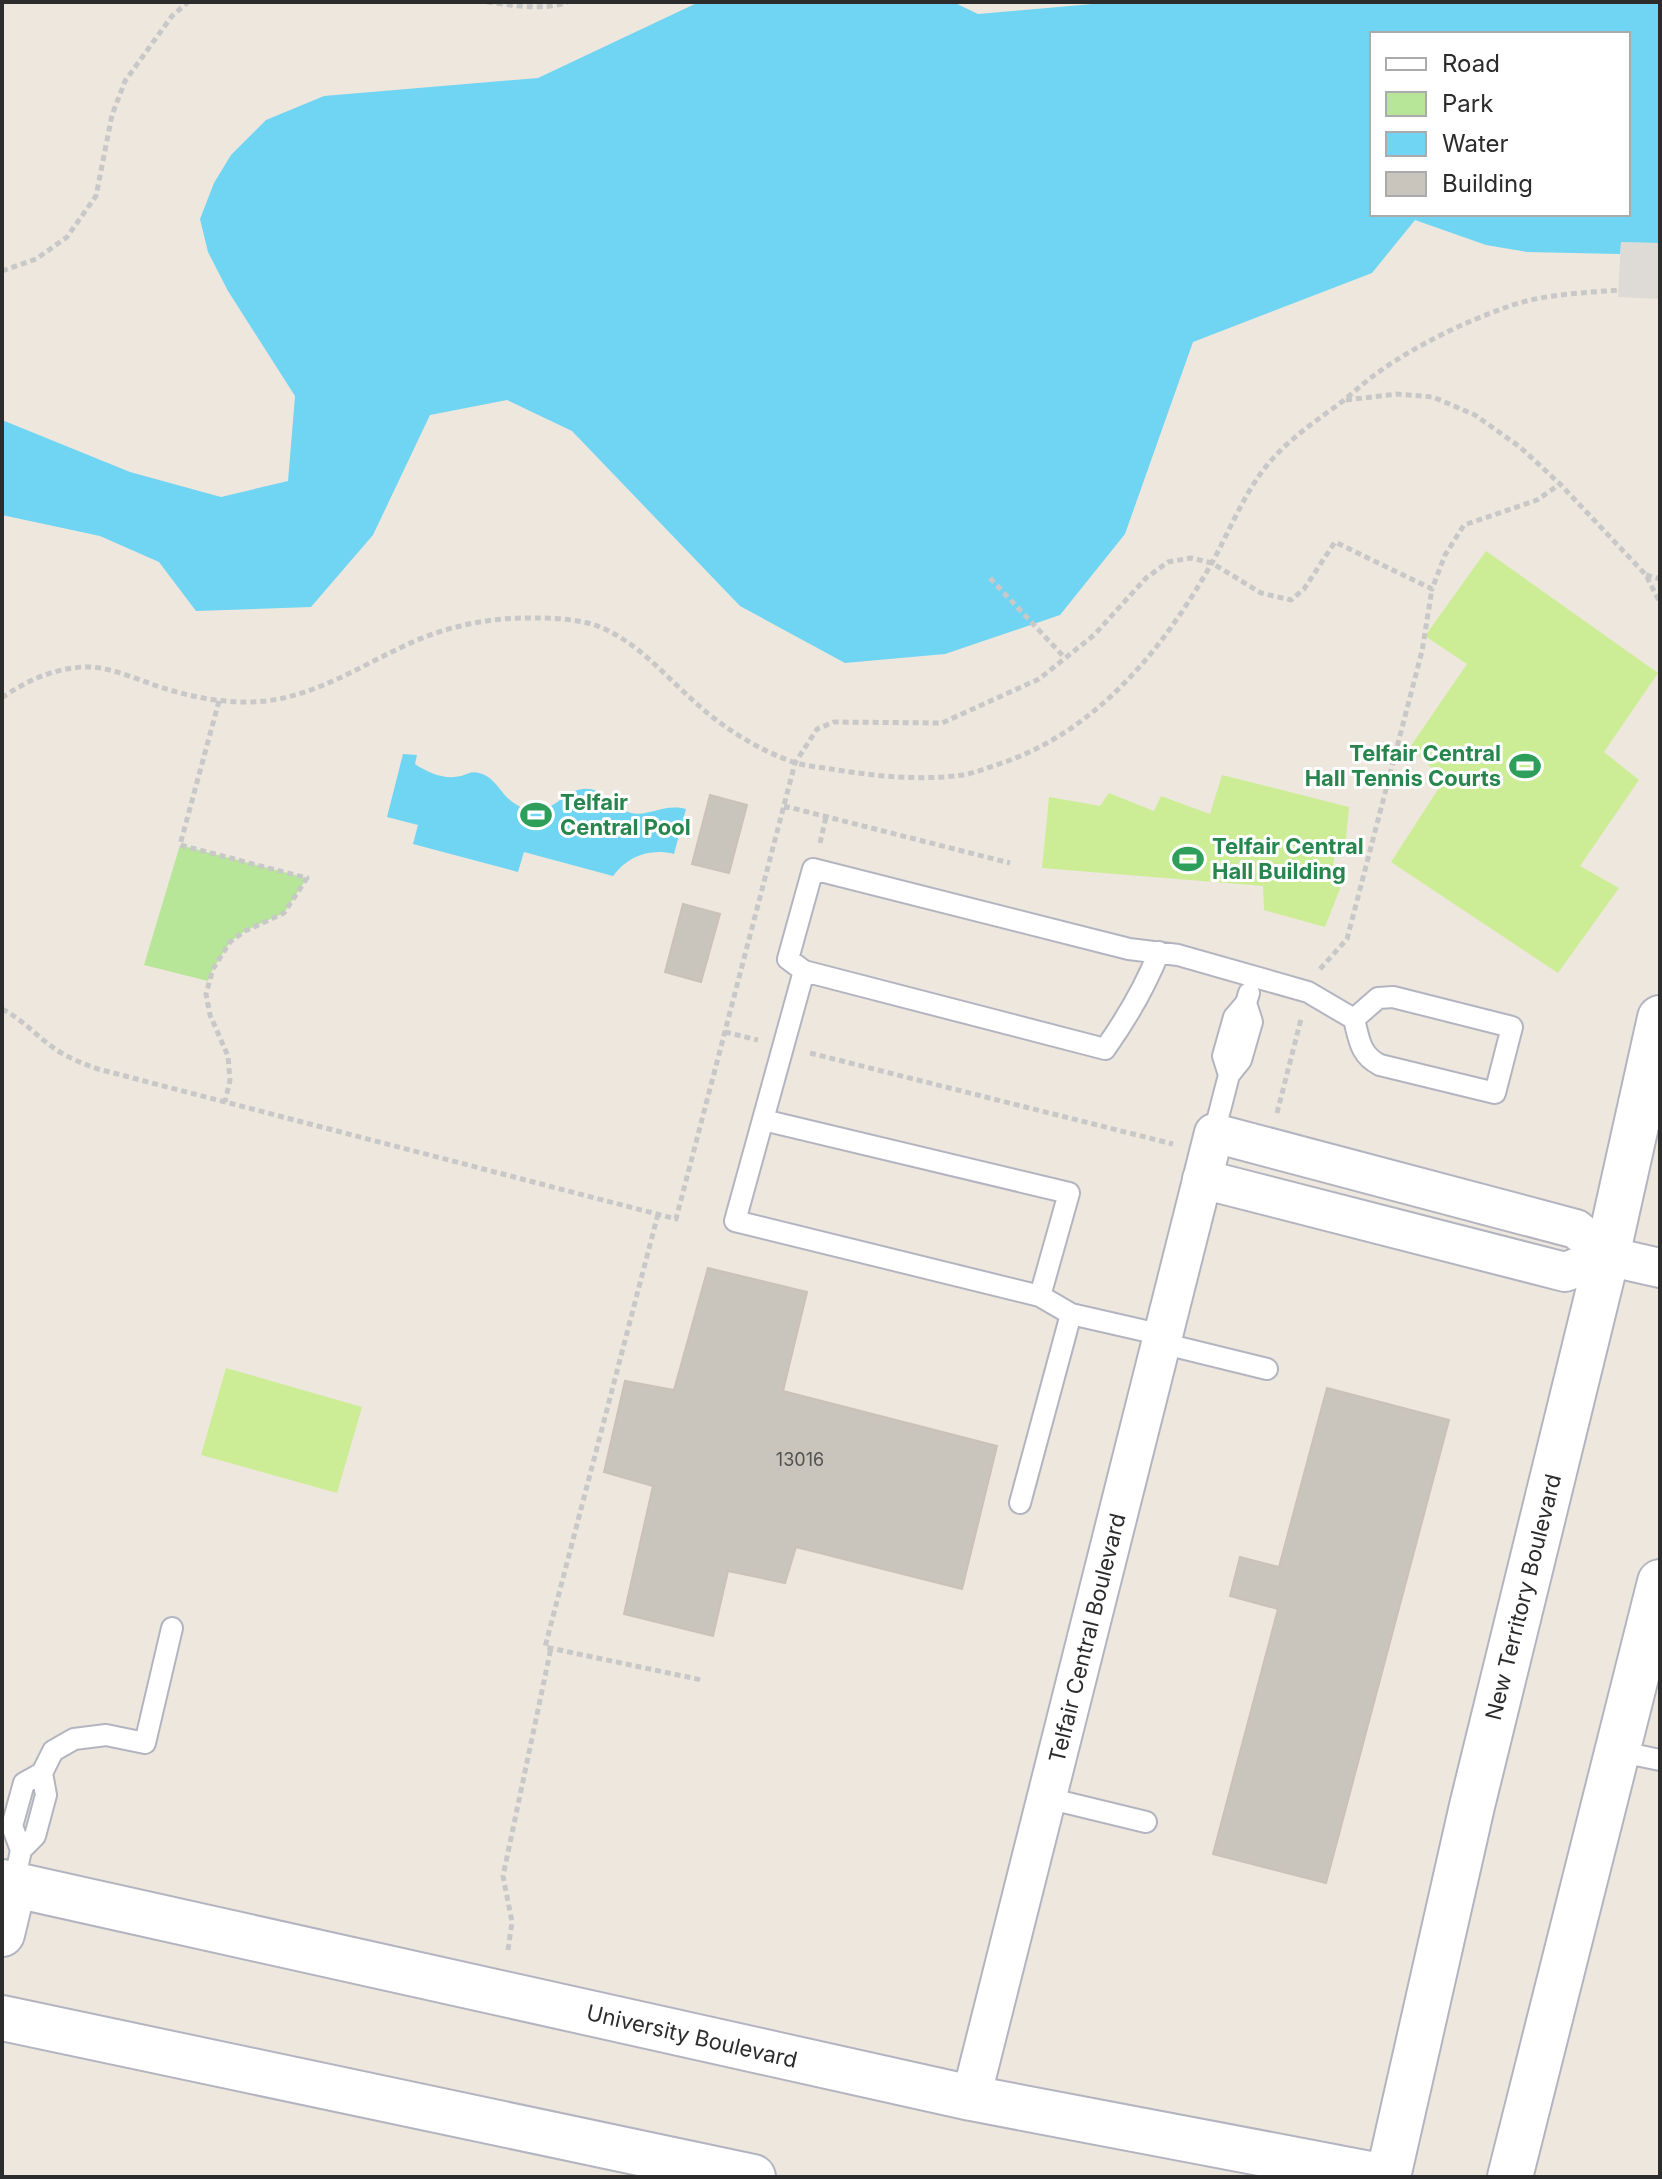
<svg xmlns="http://www.w3.org/2000/svg" width="1662" height="2179" font-family="Inter,sans-serif">
<rect width="100%" height="100%" fill="#eee7de"/>
<path fill="#b7e699" d="M180,845L307,878L284,913L245,931L230,942L213,969L208,981L144,965Z"/>
<path fill="#cced95" d="M1486,551L1658,673L1604,752L1639,780L1580,866L1619,888L1558,973L1391,862L1444,780L1410,747L1467,664L1425,636Z
M1222,775L1349,807L1345,848L1335,850L1332,875L1345,876L1325,927L1264,910L1263,886L1042,868L1049,797L1100,806L1109,793L1154,811L1161,796L1210,814Z
M226,1368L362,1407L337,1493L201,1455Z"/>
<path fill="#dedad5" d="M1621,242L1660,243V299L1618,297Z"/>
<path fill="#6fd5f2" fill-rule="evenodd" d="M699,2H953L978,14L1115,2H1660V243L1621,242L1620,254L1527,252L1486,245L1415,220L1372,273L1193,342L1125,534L1060,615L945,654L845,663L740,606L572,431L507,400L430,415L373,535L311,607L196,611L159,562L100,536L2,515V420L130,472L221,497L288,481L295,396L228,291L208,252L200,219L214,183L231,155L266,120L324,96L538,78ZM1372,34H1628V214H1372Z
M403,754L417,755L415,764C428,773 445,780 461,776C468,774 472,771 479,773C501,778 501,806 533,810C555,812 563,791 583,789C604,787 612,808 631,813C649,817 663,803 686,809L674,854C650,848 628,856 613,876L524,852L518,872L413,844L418,825L387,817Z"/>
<path fill="#c9c5bd" stroke="#cac2b7" stroke-width="2" d="M710,795L747,805L729,873L692,864Z
M683,904L720,914L701,982L665,972Z
M708,1268L807,1292L783,1391L997,1446L962,1589L796,1547L785,1583L728,1571L713,1636L624,1614L653,1486L604,1472L625,1381L674,1390Z
M1327,1388L1449,1420L1326,1883L1213,1854L1278,1609L1230,1596L1240,1557L1279,1567Z"/>
<g fill="none" stroke-linecap="round" stroke-linejoin="round">
<defs>
<path id="service" d="M804,971L1105,1049C1127,1018 1145,987 1159,952
M1229,1075L1223,1056L1234,1017L1246,1003L1249,993
M763,1120L1069,1193L1040,1296
M1214,1133L1229,1075L1241,1060L1252,1022L1246,1003
M1163,1335L1071,1314L1040,1296L735,1221L804,971L788,959L813,869L1129,949L1178,955L1308,992L1354,1019C1359,1039 1360,1055 1380,1065L1495,1093L1512,1027L1393,997L1378,998L1354,1019
M1161,1343L1267,1369
M1020,1503L1071,1314
M1617,1751L1660,1760
M1047,1798L1146,1822
M21,1850L35,1836L46,1795L42,1773
M14,1884L21,1850L12,1826L24,1783L42,1773L53,1751L74,1739L106,1735L145,1743L172,1628"/>
<path id="minor" d="M1202,1179L1565,1272L1607,1256
M971,2098L1214,1133L1576,1229L1607,1256L1660,1268"/>
<path id="secondary" d="M2,1882L971,2098L1386,2177
M2,1934L14,1884
M2,2018L753,2177
M1388,2177L1472,1806L1607,1256L1660,1018
M1510,2177L1660,1582"/>
</defs>
<use href="#service" stroke="#b2b5c0" stroke-width="24"/>
<use href="#minor" stroke="#b2b5c0" stroke-width="42"/>
<use href="#secondary" stroke="#b2b5c0" stroke-width="48"/>
<path stroke="#c8c8c8" stroke-width="5" stroke-dasharray="6 4" stroke-linecap="butt" d="M487,2C512,5 544,11 568,2
M2,271L36,259L67,237L96,196L112,115L125,81L172,16L188,2
M1346,400L1397,394L1433,397L1475,415L1520,447L1560,484L1646,575L1660,603
M1646,575L1660,579
M990,578L1065,658
M2,698C26,680 60,666 90,667C112,668 134,678 154,685C190,697 227,705 266,701C321,694 365,663 415,641C452,625 494,617 535,618C556,618 580,619 600,627C639,643 666,677 696,703C723,728 759,750 793,762C805,766 819,767 831,769C874,776 919,781 963,775C975,773 987,768 999,764C1094,733 1161,652 1209,568C1231,530 1245,487 1277,454C1296,434 1320,418 1343,401C1355,391 1367,380 1380,371C1417,345 1464,322 1507,307C1542,294 1582,293 1619,290
M219,701L180,845L307,878L284,913L245,931L230,942L213,969L206,994L210,1015L228,1056L230,1080L225,1102
M784,806L1010,863
M820,843L826,817
M1320,969L1347,939L1422,651L1432,589
M2,1009C24,1020 38,1038 58,1051C71,1059 84,1064 98,1069L676,1219L795,763L817,729L834,722L942,723L1039,679L1094,635L1146,578L1168,562L1191,558L1212,563L1261,593L1291,600L1304,589L1335,542L1432,589L1445,555L1464,525L1537,500L1560,484
M725,1032L758,1040
M810,1053L1173,1144
M1277,1113L1301,1019
M658,1214L545,1647L702,1680
M508,1950L512,1922L503,1876L551,1648"/>
<use href="#service" stroke="#fff" stroke-width="20"/>
<use href="#minor" stroke="#fff" stroke-width="38"/>
<use href="#secondary" stroke="#fff" stroke-width="44"/>
</g>
<defs>
<symbol id="stadium-bare" viewBox="-9 -9 18 18"><path d="M0-5a6.5 5 0 1 0 0 10a6.5 5 0 1 0 0-10ZM-3.5-1.8h7v3.6h-7Z" fill="#2e9e5b" stroke="#fff" stroke-width="2.5" paint-order="stroke"/></symbol>
</defs>
<g fill-rule="evenodd">
<use href="#stadium-bare" x="1503" y="744" width="44" height="44"/>
<use href="#stadium-bare" x="514" y="793" width="44" height="44"/>
<use href="#stadium-bare" x="1166" y="837" width="44" height="44"/>
</g>
<g text-anchor="middle" dominant-baseline="central" stroke-width="6" stroke-linejoin="round" paint-order="stroke">
<g font-size="18" fill="#535250">
<text x="800" y="1459">13016</text>
</g>
<g font-size="22" font-weight="bold" fill="#27864d" stroke="#fff" text-anchor="start">
<text x="1501" y="753" text-anchor="end">Telfair Central<tspan x="1501" dy="25">Hall Tennis Courts</tspan></text>
<text x="560" y="802">Telfair<tspan x="560" dy="25">Central Pool</tspan></text>
<text x="1212" y="846">Telfair Central<tspan x="1212" dy="25">Hall Building</tspan></text>
</g>
<g font-size="22" fill="#2c2c2c" stroke="#fff">
<text transform="translate(1523 1597) rotate(-76)">New Territory Boulevard</text>
<text transform="translate(1087 1638) rotate(-76)">Telfair Central Boulevard</text>
<text transform="translate(692 2036) rotate(13)">University Boulevard</text>
</g>
</g>
<rect width="1662" height="2179" fill="none" stroke="#2c2c2c" stroke-width="8"/>
<rect x="1370" y="32" width="260" height="184" fill="#ffffff" stroke="#ababab" stroke-width="2"/>
<rect x="1386" y="58" width="40" height="12" fill="#ffffff" stroke="#ababab" stroke-width="2"/>
<text x="1442" y="72" font-size="24" fill="#2c2c2c">Road</text>
<rect x="1386" y="92" width="40" height="24" fill="#b7e699" stroke="#ababab" stroke-width="2"/>
<text x="1442" y="112" font-size="24" fill="#2c2c2c">Park</text>
<rect x="1386" y="132" width="40" height="24" fill="#6fd5f2" stroke="#ababab" stroke-width="2"/>
<text x="1442" y="152" font-size="24" fill="#2c2c2c">Water</text>
<rect x="1386" y="172" width="40" height="24" fill="#c9c5bd" stroke="#ababab" stroke-width="2"/>
<text x="1442" y="192" font-size="24" fill="#2c2c2c">Building</text>
</svg>
